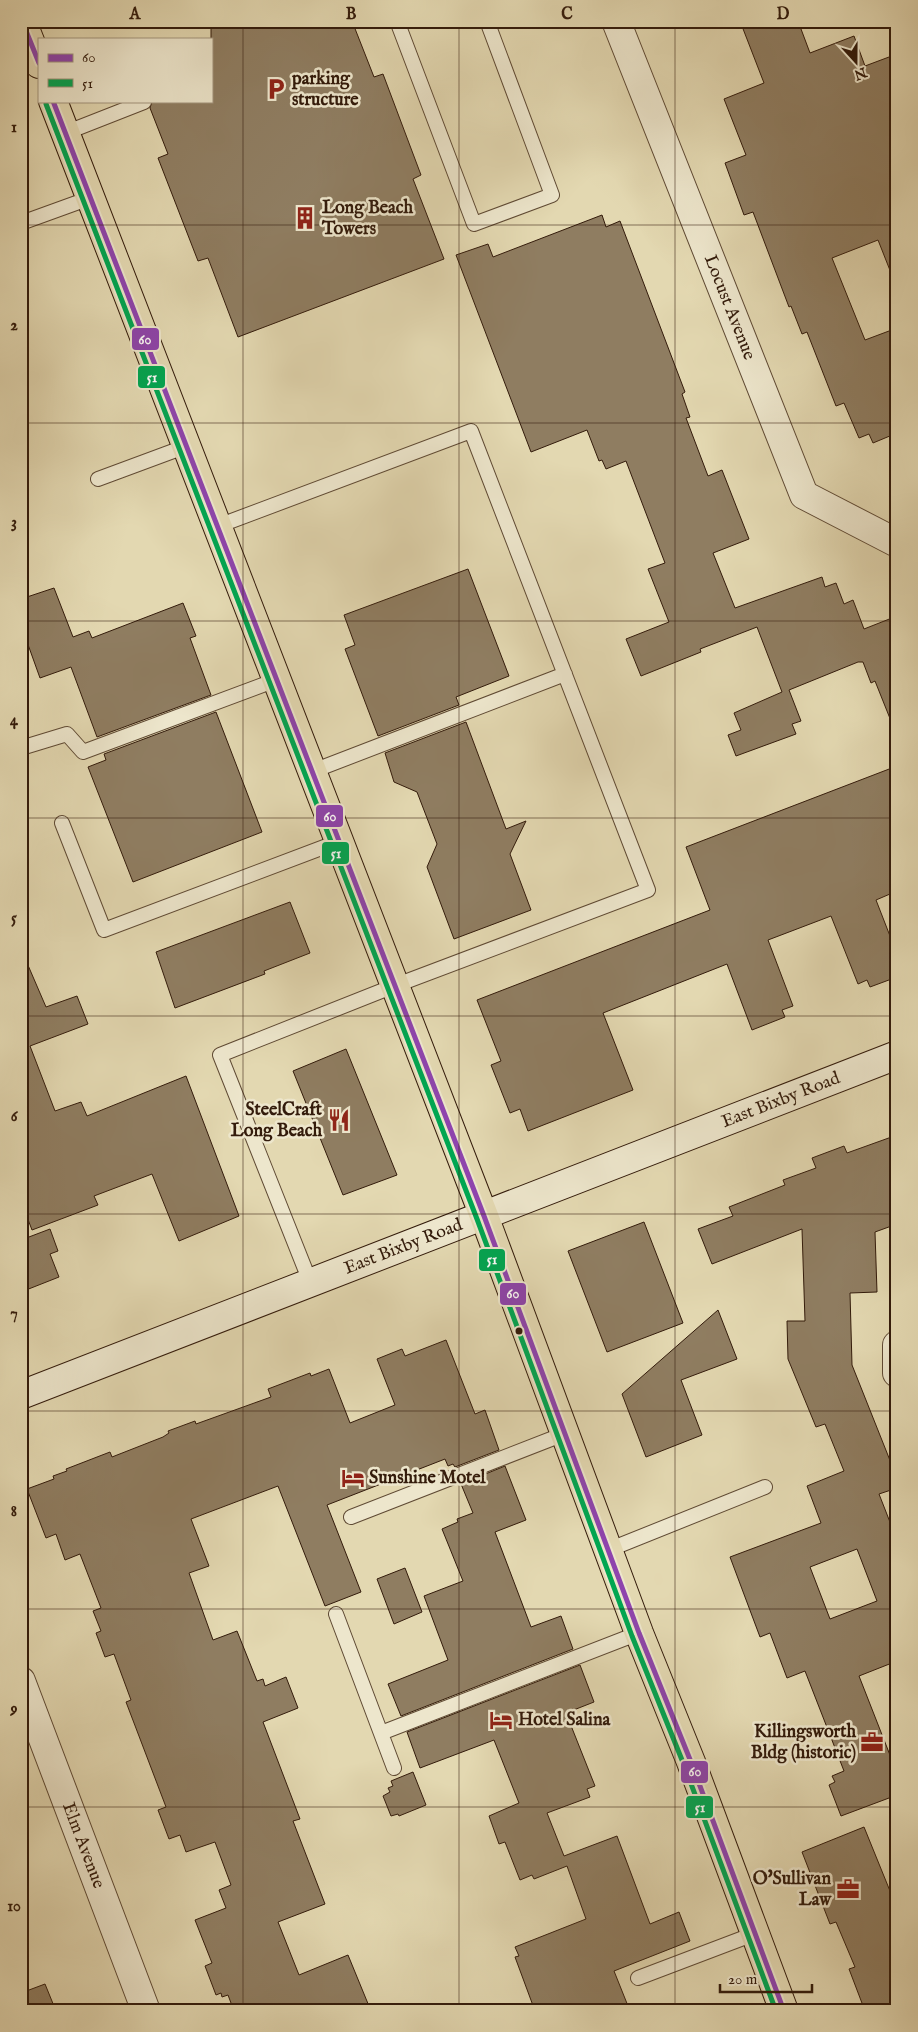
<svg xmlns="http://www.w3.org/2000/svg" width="918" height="2032" font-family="'IM FELL English',serif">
<rect width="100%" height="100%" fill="#e3d8b1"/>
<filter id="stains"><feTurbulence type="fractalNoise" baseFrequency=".004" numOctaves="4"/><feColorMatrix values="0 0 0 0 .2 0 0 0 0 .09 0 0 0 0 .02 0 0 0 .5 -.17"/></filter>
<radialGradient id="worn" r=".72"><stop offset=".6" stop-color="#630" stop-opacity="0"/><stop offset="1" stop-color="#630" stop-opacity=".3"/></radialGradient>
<path fill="#8f7d61" stroke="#331b0b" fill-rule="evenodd" d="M211,21H352L374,77L383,74L421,175L413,179L444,259L238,337L208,258L198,261L158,158L168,154L150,108L152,101H211Z
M740,21H798L810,53L854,36L865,66L897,54V283H895L878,240L832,258L865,340L897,328V433L873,443L869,434L859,438L844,403L836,406L807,332L802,334L791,306L789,307L753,212L744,215L725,163L746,155L724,99L764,83Z
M602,215L606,227L620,221L685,392L682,394L690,417L686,418L708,476L722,470L749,539L713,553L735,608L822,577L825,587L836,583L844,604L853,600L864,629L897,616V731H895L875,681L871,683L863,662H858L789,690L801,721L792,724L796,734L736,756L728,735L741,730L734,713L782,692L757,627L700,649L701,652L641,676L626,639L669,622L648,569L665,563L626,461L606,469L602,460L599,461L587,430L531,452L456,255L488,244L493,257Z
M468,569L509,676L456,697L459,705L378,736L345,649L355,645L344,615Z
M54,588L73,637L89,631L92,638L183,603L196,636L190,638L211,695L97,737L71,667L40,678L26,639L21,641V599Z
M216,712L262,832L133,882L88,767L106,760L104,754Z
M466,722L506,829L526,821L510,854L531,910L454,939L427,867L437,844L417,792L394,782L385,753Z
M897,766V891L876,900L897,954V977L870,987L867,980L858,984L831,916L768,940L793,1006L782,1010L785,1017L752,1030L727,964L603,1013L633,1090L528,1131L520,1109L510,1113L491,1065L501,1061L477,1000L710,910L686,847Z
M290,902L310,953L264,971L265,974L175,1008L156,952Z
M21,949L46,1007L77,996L88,1024L30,1046L55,1111L81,1102L87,1116L186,1076L239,1216L179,1241L152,1174L94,1196L98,1205L32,1230L21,1201Z
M346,1049L397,1175L343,1195L293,1071Z
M897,1135V1224L875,1232L877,1292L850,1293L852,1365L897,1478V1488L879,1494L897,1540V1661L859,1676L897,1773V1795L841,1816L829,1785L835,1782L832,1776L844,1771L805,1671L787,1678L770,1633L760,1637L730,1557L821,1523L807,1486L844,1471L825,1424L816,1427L788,1359L787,1321H805L802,1229L712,1264L698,1229L733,1216L729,1207L785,1185L783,1180L816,1168L812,1158L844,1146L847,1153ZM857,1549L877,1601L830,1619L810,1567Z
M644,1222L683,1323L607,1352L568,1251Z
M50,1229L58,1251L50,1254L59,1277L21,1292V1240Z
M718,1310L737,1359L681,1380L702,1435L646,1457L622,1394Z
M446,1340L475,1414L485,1410L499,1450L455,1467L453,1464L448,1466L445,1459L327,1505L361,1592L325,1606L278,1486L191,1519L209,1566L189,1573L213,1640L237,1631L257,1681L263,1679L265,1686L286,1677L298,1708L263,1722L300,1819L293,1821L325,1904L278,1922L299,1975L348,1955L371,2011H234L228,1995L222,1997L221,1993L216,1995L205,1966L212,1963L195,1920L226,1908L219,1890L231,1885L215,1842L186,1852L180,1835L169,1839L158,1810L166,1807L126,1702L131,1700L114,1654L105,1657L96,1633L101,1631L93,1611L101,1608L80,1554L65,1560L56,1534L46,1538L27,1489L54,1479L53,1476L67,1471L66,1469L110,1452L112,1457L163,1437L169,1433L168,1431L195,1421L196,1424L271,1397L268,1389L310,1373L311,1376L329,1369L350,1423L395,1405L377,1359L402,1349L405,1356Z
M505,1466L526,1520L495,1532L531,1627L561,1616L573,1649L401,1716L388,1684L448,1660L424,1596L463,1581L442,1529L458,1522L457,1519L473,1513L461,1484Z
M405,1568L422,1612L394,1624L377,1579Z
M580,1665L594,1702L566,1713L595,1786L587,1789L590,1797L547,1813L564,1856L617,1836L650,1924L679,1912L690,1941L614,1971L630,2011H535L515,1957L519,1956L515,1947L586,1919L567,1866L534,1879L532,1875L520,1880L505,1842L499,1844L489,1816L519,1803L494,1740L420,1768L407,1732Z
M413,1772L426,1805L399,1816L398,1814L391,1816L383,1796L390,1792L388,1788L393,1786L391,1781Z
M864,1827L890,1891L897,1894V2011H865L849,1969L855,1967L836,1922L830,1924L802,1852Z
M45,1984L56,2011H21V1993Z"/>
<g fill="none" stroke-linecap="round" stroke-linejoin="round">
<defs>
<path id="lane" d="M397,21L474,224L552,195L487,21
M65,133L144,102
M21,223L90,198
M98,479L187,446
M218,526L471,431L648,890L394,986L220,1055L311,1284
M21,748L67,734L83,752L276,680
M313,771L565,674
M62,823L104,930L340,841
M351,1517L564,1434
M608,1550L765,1487
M336,1614L394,1768
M381,1733L639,1633
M638,1978L754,1934"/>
<g id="street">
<path id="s1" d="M616,21L804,495L897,543"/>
<path d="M897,1345V1373"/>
<path id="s2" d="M21,1681L146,2011"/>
</g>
<g id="secondary">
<path id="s3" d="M21,1395L897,1055"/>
</g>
<path id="primary" d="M22,21L39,64
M53,101L484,1216L639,1633L691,1762L784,2011"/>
</defs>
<use href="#lane" stroke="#5f4a34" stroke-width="16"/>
<use href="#street" stroke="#5f4a34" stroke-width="30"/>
<use href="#secondary" stroke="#331b0b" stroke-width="30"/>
<use href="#primary" stroke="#331b0b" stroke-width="30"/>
<use href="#lane" stroke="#ede6cc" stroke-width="14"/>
<use href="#street" stroke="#ede6cc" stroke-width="28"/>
<use href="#secondary" stroke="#ede6cc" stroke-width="28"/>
<use href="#primary" stroke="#e3d8b1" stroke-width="28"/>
<defs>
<path id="bus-1" d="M22,21L39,63
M53,101L484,1216L639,1633L691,1762L784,2011"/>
<path id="bus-2" d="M46,104L477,1219L632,1636L684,1765L776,2011"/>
</defs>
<use href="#bus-1" stroke="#ede6cc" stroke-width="9"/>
<use href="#bus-2" stroke="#ede6cc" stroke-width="9"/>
<use href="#bus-1" stroke="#8e44ad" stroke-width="5"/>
<use href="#bus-2" stroke="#00a651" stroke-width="5"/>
</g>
<path fill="none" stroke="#331b0b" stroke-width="1" stroke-opacity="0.55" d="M243,21V2011M459,21V2011M675,21V2011M21,225H897M21,423H897M21,621H897M21,818H897M21,1016H897M21,1214H897M21,1411H897M21,1609H897M21,1807H897"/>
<defs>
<symbol id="parking-bare" viewBox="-9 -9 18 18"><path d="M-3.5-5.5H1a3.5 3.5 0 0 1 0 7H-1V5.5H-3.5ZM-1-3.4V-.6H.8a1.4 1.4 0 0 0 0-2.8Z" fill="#8f2418" stroke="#ede6cc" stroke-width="2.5" paint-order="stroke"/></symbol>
<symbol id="building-bare" viewBox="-9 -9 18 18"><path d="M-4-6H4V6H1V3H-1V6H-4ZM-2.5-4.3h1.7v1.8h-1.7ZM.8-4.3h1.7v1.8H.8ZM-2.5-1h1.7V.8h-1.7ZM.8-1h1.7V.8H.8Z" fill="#8f2418" stroke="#ede6cc" stroke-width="2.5" paint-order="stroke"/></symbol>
<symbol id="restaurant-bare" viewBox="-9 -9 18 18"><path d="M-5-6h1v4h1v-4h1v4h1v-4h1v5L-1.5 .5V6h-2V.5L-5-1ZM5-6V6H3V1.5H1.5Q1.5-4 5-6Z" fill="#8f2418" stroke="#ede6cc" stroke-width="2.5" paint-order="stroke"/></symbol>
<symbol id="hotel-bare" viewBox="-9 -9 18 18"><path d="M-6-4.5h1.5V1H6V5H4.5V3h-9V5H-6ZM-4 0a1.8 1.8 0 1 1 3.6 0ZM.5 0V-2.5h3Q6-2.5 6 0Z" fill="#8f2418" stroke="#ede6cc" stroke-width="2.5" paint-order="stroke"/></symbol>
<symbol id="office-bare" viewBox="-9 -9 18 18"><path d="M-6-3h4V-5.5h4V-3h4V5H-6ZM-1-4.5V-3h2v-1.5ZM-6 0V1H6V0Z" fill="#8f2418" stroke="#ede6cc" stroke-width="2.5" paint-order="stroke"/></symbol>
</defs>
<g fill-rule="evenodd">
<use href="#parking-bare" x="260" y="73" width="32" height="32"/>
<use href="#building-bare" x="289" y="202" width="32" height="32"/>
<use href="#restaurant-bare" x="323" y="1104" width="32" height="32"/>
<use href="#hotel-bare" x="337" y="1462" width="32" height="32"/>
<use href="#hotel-bare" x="485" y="1704" width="32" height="32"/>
<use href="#office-bare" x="856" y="1726" width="32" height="32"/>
<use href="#office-bare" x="832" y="1873" width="32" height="32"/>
</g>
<circle fill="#331b0b" stroke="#ede6cc" stroke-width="2" cx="519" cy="1331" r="4.5"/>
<g text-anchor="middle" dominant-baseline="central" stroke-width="5" stroke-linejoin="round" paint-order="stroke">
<g font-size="18" font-weight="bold" fill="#331b0b" stroke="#ede6cc" text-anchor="start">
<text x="292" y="79">parking<tspan x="292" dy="21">structure</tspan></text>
<text x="322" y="208">Long Beach<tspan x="322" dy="21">Towers</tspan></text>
<text x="322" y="1110" text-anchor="end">SteelCraft<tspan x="322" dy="21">Long Beach</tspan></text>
<text x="369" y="1478">Sunshine Motel</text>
<text x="518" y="1720">Hotel Salina</text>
<text x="856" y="1732" text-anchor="end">Killingsworth<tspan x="856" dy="21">Bldg (historic)</tspan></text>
<text x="831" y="1879" text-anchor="end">O'Sullivan<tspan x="831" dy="21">Law</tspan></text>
</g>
<g font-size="18" fill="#331b0b" stroke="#ede6cc">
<text stroke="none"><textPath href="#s1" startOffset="308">Locust Avenue</textPath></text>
<text stroke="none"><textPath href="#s3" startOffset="815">East Bixby Road</textPath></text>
<text stroke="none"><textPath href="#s3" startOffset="410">East Bixby Road</textPath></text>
<text stroke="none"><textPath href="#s2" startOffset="176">Elm Avenue</textPath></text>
</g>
</g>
<g stroke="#ede6cc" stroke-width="2">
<rect x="131" y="327" width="29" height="24" rx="5" fill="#8e44ad"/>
<rect x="137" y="365" width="29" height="24" rx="5" fill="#00a651"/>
<rect x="315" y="804" width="29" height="24" rx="5" fill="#8e44ad"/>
<rect x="321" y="841" width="29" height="24" rx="5" fill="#00a651"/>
<rect x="478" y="1248" width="28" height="24" rx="5" fill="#00a651"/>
<rect x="499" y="1282" width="28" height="24" rx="5" fill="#8e44ad"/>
<rect x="680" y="1760" width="29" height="24" rx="5" fill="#8e44ad"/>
<rect x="685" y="1795" width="29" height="24" rx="5" fill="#00a651"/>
</g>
<g font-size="14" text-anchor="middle" font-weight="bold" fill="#fff">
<text x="145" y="344">60</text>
<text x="152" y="382">51</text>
<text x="330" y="821">60</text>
<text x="336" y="858">51</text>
<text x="492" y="1264">51</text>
<text x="513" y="1298">60</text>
<text x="695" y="1776">60</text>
<text x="700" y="1812">51</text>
</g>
<rect width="918" height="2032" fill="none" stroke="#e3d8b1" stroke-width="55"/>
<rect x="38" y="38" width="175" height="65" fill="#ede6cc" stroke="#a3957f"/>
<rect x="48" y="54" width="25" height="8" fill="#8e44ad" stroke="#a3957f"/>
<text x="82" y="62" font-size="15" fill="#331b0b">60</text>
<rect x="48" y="79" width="25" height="8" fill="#00a651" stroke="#a3957f"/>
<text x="82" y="88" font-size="15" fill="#331b0b">51</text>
<g transform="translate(856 62) rotate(159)" stroke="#ede6cc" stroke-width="4" paint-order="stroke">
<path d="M0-4L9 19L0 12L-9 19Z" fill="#331b0b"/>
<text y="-8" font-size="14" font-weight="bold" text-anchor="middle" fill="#331b0b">N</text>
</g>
<path d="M720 1984v8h92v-8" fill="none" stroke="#331b0b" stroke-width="2.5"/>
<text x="728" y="1984" font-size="15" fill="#331b0b" stroke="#ede6cc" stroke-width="4" paint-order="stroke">20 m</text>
<rect x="28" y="28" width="862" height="1976" fill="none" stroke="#331b0b" stroke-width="2"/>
<g font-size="16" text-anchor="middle" font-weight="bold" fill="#331b0b">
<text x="135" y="19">A</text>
<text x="351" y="19">B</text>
<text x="567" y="19">C</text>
<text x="783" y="19">D</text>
<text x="14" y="132">1</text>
<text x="14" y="330">2</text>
<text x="14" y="527">3</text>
<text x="14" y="725">4</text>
<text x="14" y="923">5</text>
<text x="14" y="1121">6</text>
<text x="14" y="1318">7</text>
<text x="14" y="1516">8</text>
<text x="14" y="1714">9</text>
<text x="14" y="1911">10</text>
</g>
<rect width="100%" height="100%" filter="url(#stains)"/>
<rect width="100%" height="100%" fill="url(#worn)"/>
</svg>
